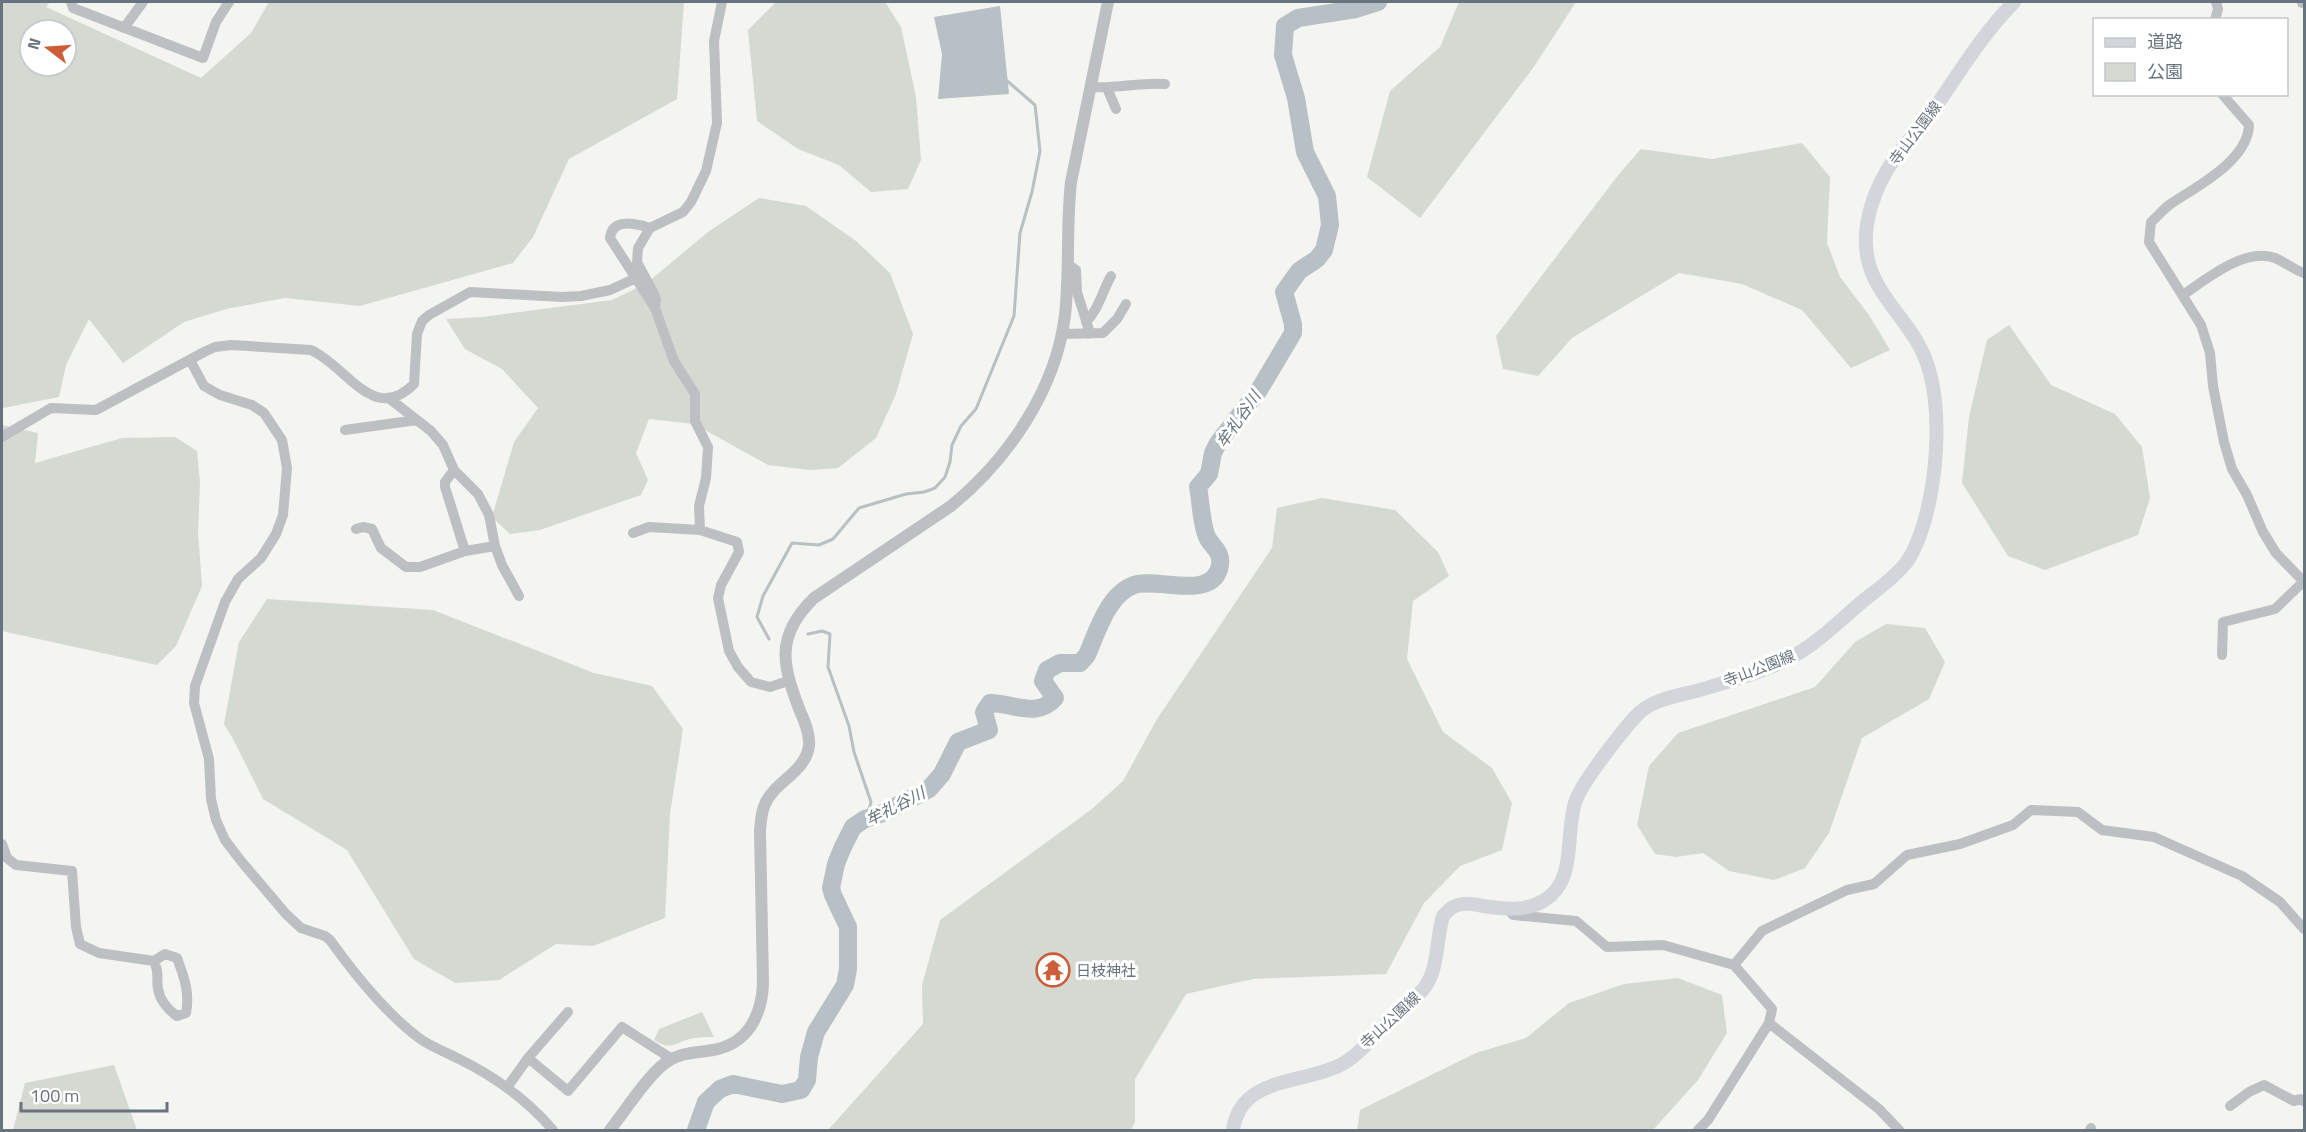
<svg xmlns="http://www.w3.org/2000/svg" width="2306" height="1132" font-family="'Titillium Web','Noto Sans JP',sans-serif">
<rect width="100%" height="100%" fill="#f4f4f1"/>
<path fill="#d4d9d1" fill-rule="evenodd" d="M2,2H50L46,7L201,78L251,33L269,2H684L677,99L569,159L533,237L513,263L360,306L285,298L226,309L184,322L123,363L89,319L66,365L59,397L3,408L2,412ZM30,30H66V66H30Z
M776,2H885L901,27L916,97L921,160L908,189L871,192L839,165L798,149L757,121L748,30Z
M1459,2H1576L1533,68L1420,218L1367,177L1390,91L1440,47Z
M1802,143L1830,177L1827,243L1840,277L1869,315L1890,350L1851,368L1802,310L1742,284L1679,273L1572,338L1538,376L1503,369L1496,336L1619,174L1641,149L1712,159Z
M759,198L806,206L856,241L890,273L913,334L896,394L876,438L838,468L810,470L768,465L694,424L649,419L636,453L648,480L641,495L540,530L510,534L492,517L514,442L538,408L502,369L465,349L446,319L482,317L612,300L647,283L708,232Z
M2009,325L2051,385L2115,414L2142,447L2150,498L2138,535L2045,570L2008,556L1962,483L1969,417L1987,340Z
M2,425L38,433L35,463L122,438L175,437L197,451L200,483L198,532L202,586L176,646L157,665L2,631Z
M1322,498L1395,510L1438,552L1449,576L1413,601L1407,659L1443,732L1492,768L1512,803L1502,850L1460,866L1424,903L1386,974L1253,979L1186,994L1135,1079V1122L1131,1130H828L923,1024L922,985L940,920L1092,809L1123,781L1157,719L1272,548L1277,508Z
M267,599L433,610L594,673L652,686L683,729L670,814L665,918L593,946L556,944L499,980L455,983L414,959L347,850L263,799L233,739L224,724L239,642Z
M1886,624L1925,628L1945,662L1929,699L1862,738L1829,833L1805,868L1774,880L1729,871L1703,853L1676,857L1655,854L1637,825L1649,766L1678,733L1815,687L1855,642Z
M1678,978L1722,995L1727,1033L1698,1080L1653,1130H1357L1360,1110L1476,1053L1526,1038L1569,1003L1624,984Z
M702,1012L714,1037C707,1037 698,1037 690,1039C674,1043 670,1051 654,1040L659,1029Z
M114,1065L137,1130H13L25,1083Z"/>
<path fill="#b7c0c4" d="M1000,6L1009,94L938,99L942,54L934,17Z"/>
<g fill="none" stroke-linecap="round" stroke-linejoin="round">
<path stroke="#b7c0c4" stroke-width="3" d="M808,634L822,631L830,634L828,667L849,726L854,752L871,802L867,818
M769,639L757,617L763,596L792,543L819,545L833,539L859,508L906,494L924,492L935,488L945,477L950,462L952,445L961,426L976,409L1014,316L1020,233L1032,192L1040,151L1035,105L1005,79"/>
<path stroke="#b7c0c4" stroke-width="18" d="M696,1130L706,1102L720,1089L733,1084L782,1094L801,1090L807,1080L809,1057L816,1032L845,985L848,969V927L833,895L831,888L836,864L842,849L853,827L865,819L883,813L929,789L942,774L958,742L989,730L984,712L990,703C1013,703 1037,719 1055,698L1043,681L1047,670L1060,663H1080L1087,655C1097,632 1108,594 1134,585C1157,577 1214,602 1220,565C1222,551 1212,547 1207,537C1201,523 1201,502 1198,487L1209,474L1213,453L1218,443L1259,390L1293,333V324L1284,292L1299,271L1317,259L1324,250L1330,225L1327,196L1305,152L1296,98L1283,55L1285,26L1298,18L1356,9L1378,2"/>
<path stroke="#bcc0c3" stroke-width="10" d="M71,2L73,8L203,58L216,22L229,2
M2302,3L2303,2
M2215,20L2218,9L2216,2
M124,28L143,2
M1091,87C1116,89 1140,82 1165,84
M1107,88L1116,109
M2222,94L2249,125C2248,160 2198,186 2172,203C2164,208 2158,216 2151,222L2149,242L2201,325L2210,353L2213,386L2224,442L2232,469L2247,495L2263,532L2276,553L2304,582
M650,228C637,224 612,217 610,238L655,308L674,361L695,394V421L708,447L706,478L699,506L700,530
M1067,264L1076,270L1077,292L1089,330L1088,334
M2183,295C2206,279 2245,247 2275,258C2285,262 2294,270 2304,273
M655,308L656,300L653,292L637,262L638,248L650,228L683,212L691,202L706,171L717,123L714,41L722,2
M1086,322C1099,309 1102,292 1111,276
M1062,334L1103,333L1117,319L1126,304
M190,360L204,386L220,395L252,405L264,413L282,440L287,468L283,515L276,534L261,558L238,579L225,602L195,686L194,703L209,759L211,799L216,820L225,840L241,861L286,914L301,928L325,936L330,940C353,972 387,1014 419,1038C431,1047 446,1052 459,1059C496,1077 526,1099 553,1130
M390,399L431,431L443,445L454,470L478,494L489,515L495,546L502,565L519,596
M345,430L417,420
M2,437L51,408L96,410L206,351L215,347L231,345L311,350C347,366 373,425 414,384L417,334L422,321L429,315L470,292L562,297L581,296L610,290L636,278
M454,470L445,482V487L465,551L495,546
M356,529L363,527L372,529L381,548L406,567H420L465,551
M633,533L649,527L700,530L737,542L739,552L721,585L718,598L729,651L738,667L751,682L770,687L788,681
M2222,655L2223,622L2275,609L2304,581
M2,844L7,858L16,865L72,871L76,927L80,944L99,953L154,961L165,954L177,958C184,977 190,992 186,1013L177,1016C168,1010 160,1000 158,989C156,977 160,974 154,961
M1509,910L1513,915L1576,921L1607,947L1663,945L1734,965L1772,1009L1769,1023L1708,1120L1698,1130
M1734,965L1762,931L1847,890L1874,884L1907,855L1960,844L2013,825L2031,810L2078,812L2102,830L2154,837L2242,876L2280,902L2304,929
M1769,1023L1879,1109L1899,1130
M528,1058L568,1012
M508,1086L528,1058L568,1091L622,1027L672,1059
M2230,1106L2249,1092L2264,1085L2294,1101L2300,1099L2304,1101
M2090,1130L2091,1128"/>
<path stroke="#bcc0c3" stroke-width="12" d="M610,1130C626,1110 645,1079 665,1063C680,1052 696,1053 713,1050C748,1044 762,1015 763,983L760,831C761,822 761,812 765,804C775,781 805,773 809,746C810,734 805,722 800,711C782,664 775,636 814,598L951,506C1008,459 1056,390 1065,315C1070,271 1066,226 1071,182L1108,2"/>
<path stroke="#d2d5d9" stroke-width="14" d="M1233,1130C1241,1074 1307,1085 1344,1063C1364,1051 1380,1028 1397,1012C1406,1003 1418,997 1425,987C1439,967 1436,939 1443,916C1448,910 1456,904 1464,904C1470,903 1477,905 1483,906C1504,909 1526,912 1545,900C1578,879 1564,832 1576,800C1583,781 1620,734 1635,717C1654,696 1684,696 1710,687C1736,679 1764,672 1788,659C1816,645 1839,621 1863,601C1878,589 1894,578 1906,563C1911,556 1915,548 1918,540C1938,490 1946,396 1920,347C1905,318 1875,293 1868,260C1860,226 1875,186 1895,158C1907,141 1923,126 1935,108C1961,70 1981,36 2014,2"/>
</g>
<defs>
<symbol id="temple-ring" viewBox="-11 -11 22 22"><circle r="9.5" fill="#fff" stroke="#cd5d38" stroke-width="1.5"/><path d="M0-6L5-2H3V0L6.5 2.5H4V6H1.5V3h-3V6H-4V2.5H-6.5L-3 0V-2H-5Z" fill="#cd5d38"/></symbol>
</defs>
<g fill-rule="evenodd">
<use href="#temple-ring" x="1034" y="951" width="38" height="38"/>
</g>
<g text-anchor="middle" dominant-baseline="central" stroke-width="6" stroke-linejoin="round" paint-order="stroke">
<g font-size="15" fill="#67747f" stroke="#fff">
<text transform="translate(1915 133) rotate(-53)">寺山公園線</text>
<text transform="translate(1759 668) rotate(-21)">寺山公園線</text>
<text transform="translate(1390 1020) rotate(-43)">寺山公園線</text>
</g>
<g font-size="15" fill="#67747f" stroke="#fff" text-anchor="start">
<text x="1076" y="970">日枝神社</text>
</g>
<g font-size="16" font-style="italic" fill="#63747b" stroke="#fff">
<text transform="translate(1238 419) rotate(-55)">牟礼谷川</text>
<text transform="translate(895 806) rotate(-27)">牟礼谷川</text>
</g>
</g>
<rect width="2306" height="1132" fill="none" stroke="#67747f" stroke-width="6"/>
<rect x="2093" y="18" width="195" height="78" fill="#ffffff" stroke="#c2c7cc" stroke-width="1.5"/>
<rect x="2105" y="38" width="30" height="9" fill="#d2d5d9" stroke="#c2c7cc" stroke-width="1.5"/>
<text x="2147" y="48" font-size="18" fill="#67747f">道路</text>
<rect x="2105" y="63" width="30" height="18" fill="#d4d9d1" stroke="#c2c7cc" stroke-width="1.5"/>
<text x="2147" y="78" font-size="18" fill="#67747f">公園</text>
<g transform="translate(48 48) rotate(287)"><circle r="28" fill="#ffffff" stroke="#c2c7cc" stroke-width="1.5"/>
<path d="M0-4.5L10 22L0 15L-10 22Z" fill="#cd5d38"/>
<text y="-9" font-size="16" font-weight="bold" text-anchor="middle" fill="#67747f">N</text>
</g>
<path d="M21 1102v9h146v-9" fill="none" stroke="#67747f" stroke-width="3"/>
<text x="30" y="1102" font-size="18" fill="#67747f" stroke="#ffffff" stroke-width="4.5" paint-order="stroke">100 m</text>
</svg>
